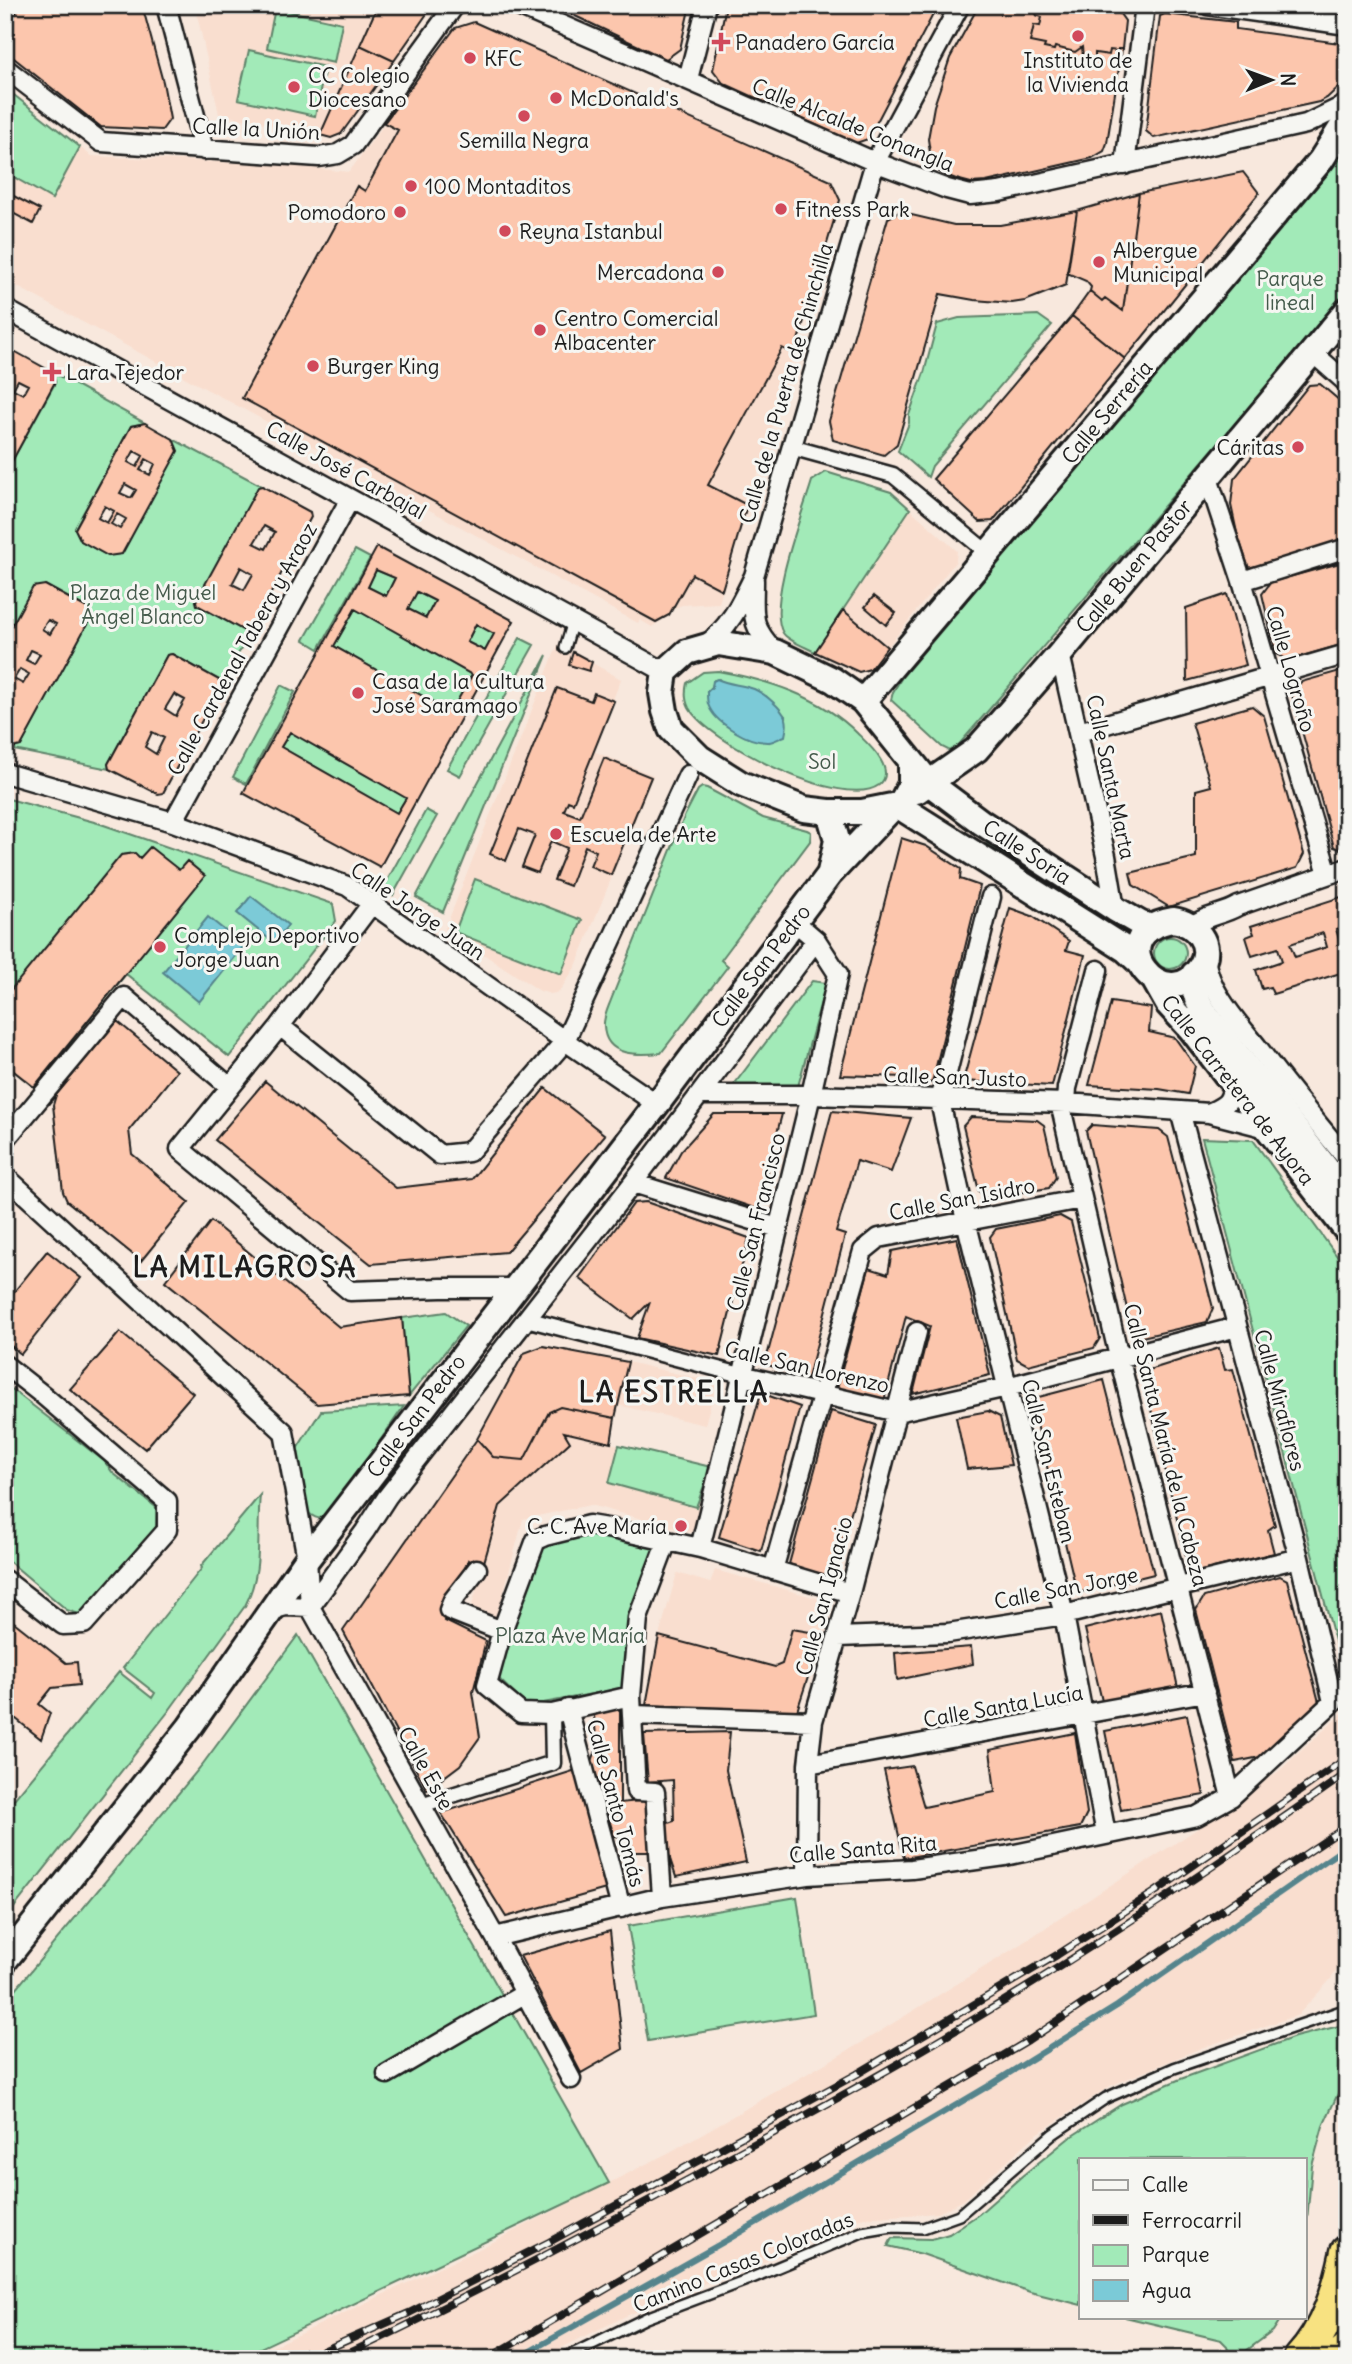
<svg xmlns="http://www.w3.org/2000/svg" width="1352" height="2364" font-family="Delius,sans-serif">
<rect width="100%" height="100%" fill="#f8e8dd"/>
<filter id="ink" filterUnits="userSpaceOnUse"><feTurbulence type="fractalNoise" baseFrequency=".0143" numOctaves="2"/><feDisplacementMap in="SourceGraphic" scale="14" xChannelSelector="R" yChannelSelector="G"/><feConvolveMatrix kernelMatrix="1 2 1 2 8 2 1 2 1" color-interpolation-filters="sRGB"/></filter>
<g filter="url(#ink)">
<path fill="#f9decf" d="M195,5H433L341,134L331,138L219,114Z
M474,22L831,181L840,200L719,603L682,605L672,609L669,615L652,627L640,620L638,623L5,280V172L52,198L80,147L91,156L286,165L349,172L455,28Z
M910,509L957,551L956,561L870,669L859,672L815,652Z
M558,644L621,679L593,751L653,775L576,966L559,992L551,994L540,991L445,929Z
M628,1362L716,1383L705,1425L617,1405Z
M564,1432L711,1467L693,1533L590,1505L523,1519L497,1618L470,1612L500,1506L569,1442Z
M715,1570L831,1602L822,1634L792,1629L782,1664L775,1667L659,1636L677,1573L710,1583Z
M1347,1709V1955L1330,1980L1298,2015L1201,2048L1110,2086L1037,2134L962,2201L938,2213L862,2218L770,2260L697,2286L626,2316L539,2359H247L479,2249L670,2152L861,2043L999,1958L1200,1827L1279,1771Z"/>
<path fill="#a2eab8" stroke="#5f836a" stroke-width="2" fill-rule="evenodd" d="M275,8L342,23L334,63L267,48Z
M249,50L325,67L315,116L238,99Z
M5,88L80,147L52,199L5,172Z
M1347,151V293L975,726L956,748L950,751L942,747L891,700L893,692L902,677Z
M1038,315L1052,325L932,466L928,477L898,451L909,423V415L924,373L937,324L959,318Z
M52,372L145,423L131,426L75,528L81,541L108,556L177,451L173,439L262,486L196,601L251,631L221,685L219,680L172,654L167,655L108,764L109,769L9,749L21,746L90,619L87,608L45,585L5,638V474L55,383Z
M826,472L891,492L910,509L815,652C806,647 788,641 783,633C766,605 803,512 812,481Z
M355,550L370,558L319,649L304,640Z
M376,570L395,578L386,596L368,587Z
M417,592L435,601L426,618L408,609Z
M355,609L472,675L451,712L334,646Z
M476,624L494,634L485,651L467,642Z
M520,638L534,645L460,776L447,769Z
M547,655L443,912L416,897Z
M718,671C767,680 820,696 857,733C867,743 898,770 879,785C844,811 709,743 689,708C685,700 685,691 687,683L703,672ZM719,679L723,684H730L766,696L786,717L769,742L744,736L707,692L712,687L714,680Z
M281,685L295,692L246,784L233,777Z
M290,732L406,798L397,813L281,747Z
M702,787L707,788L763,818L807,830L811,832L810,841L721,960L728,966L661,1053C640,1055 605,1058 604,1026C603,1018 608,1008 611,1000L685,815L698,790Z
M5,798L98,823L333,904L336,921L229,1057L126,974L34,1087L5,1064Z
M426,810L437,816L393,895L384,886Z
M988,840L1106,918L1104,921L987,844Z
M475,879L582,920L561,974L455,932Z
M1154 953a16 16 0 1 1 32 0a16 16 0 1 1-32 0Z
M812,981L826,983L797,1090H730Z
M1202,1138L1253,1140L1347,1270V1686Z
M446,1312L466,1326L409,1396L402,1318Z
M5,1384L104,1461L113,1473L157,1508L156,1529L82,1615L67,1610L5,1558Z
M404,1406L327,1517C318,1521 312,1516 306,1511L295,1452L321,1411Z
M619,1445L711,1467L696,1507L609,1483Z
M260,1495C256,1536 264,1569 245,1606L168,1712L5,1919V1810L119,1672L152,1698L155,1693L123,1668L202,1568L201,1566Z
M595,1529L665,1542L630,1687L527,1706L495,1675L542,1540Z
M298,1635L609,2183L237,2359H5V2002L202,1765Z
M797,1897L814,2014L648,2041L628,1926Z
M1347,2024V2074L1323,2126L1312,2166L1305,2242V2159H1081V2305L1030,2292L922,2254L888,2246L892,2238L931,2239L949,2234L979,2214L1022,2176L1069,2138L1122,2104L1178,2080L1295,2037Z
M1125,2317H1282L1273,2331L1235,2359H1230L1227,2346L1221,2340Z"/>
<path fill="#7bcad7" stroke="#55848c" stroke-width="2" d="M717,679C729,685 741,684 754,689C765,694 782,708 786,719C788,725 786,730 785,736C781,737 774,742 769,742C749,743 714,723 708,704C707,700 707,696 707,692L712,687L713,681Z
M251,896L288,925L274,943L237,913Z
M208,917L244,946L199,1002L163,972Z"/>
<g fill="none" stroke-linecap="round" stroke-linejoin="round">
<path stroke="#55848c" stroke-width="6" d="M516,2359L729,2239L990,2085L1117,2006L1347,1846"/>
</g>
<path fill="#fcc6ad" stroke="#1c1c1c" stroke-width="2" fill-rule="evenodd" d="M22,5H142L163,82L170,119L162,130L101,127L5,51V26Z
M372,5H433L394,61L360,45L377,7Z
M552,5H690L680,49L666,59Z
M726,5H938L868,139L856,143L723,83L713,70Z
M979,5H1039L1036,15L1042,17L1040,26L1034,25L1030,42L1045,45L1044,48L1054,50L1055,47L1075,52L1082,47L1083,57L1095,58V53L1109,55L1110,50L1118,51V49H1122L1107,143L1104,151L1092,158L986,182L971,183L956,179L941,173L932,166L928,139L934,106L950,58Z
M1039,5H1107L1115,7L1125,21L1122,49H1118V51L1110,50L1109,55L1095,53V58L1083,57L1082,47L1075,52L1055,47L1054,50L1044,48L1045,45L1030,42L1034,25L1040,26L1042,17L1036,15Z
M1293,5H1347V11L1324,9Z
M1165,14L1236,22V29L1347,44V79L1327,98L1319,102L1154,138L1146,131L1160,16Z
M474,22L831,181L840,200L794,354L782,348L708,485L747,505L722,590L692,574L669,615L656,622L242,398L357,186L365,191L398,130L384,123L455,28Z
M360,45L394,61L341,134L331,138L320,135Z
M1243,172L1259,193L1125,359L1072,316L1090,291L1102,301L1105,298L1123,311L1139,193Z
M8,193L40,210L33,224L5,209V199Z
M1139,193L1123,311L1105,298L1102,301L1090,291L1091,287L1086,281L1067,273L1077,211Z
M1077,211L1066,285L1025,301L1012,303L974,300L940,294L897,444L884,455L833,440L829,421L888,218L899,212L954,225H1000Z
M1072,316L1125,359L993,521L980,522L933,479Z
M16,352L52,372L55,382L5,474V430H8L12,422L5,414V356ZM18,380L28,385L23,394L13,389Z
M1320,384L1347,407V541L1249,569L1237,533L1231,505L1234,479L1309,385Z
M145,423L173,439L178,451L122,554L108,556L81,541L75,529L131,426ZM134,451L143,456L137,467L128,462ZM146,459L155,464L150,475L140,470ZM125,484L136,490L131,498L120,493ZM105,506L114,511L107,523L98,518ZM117,514L126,519L120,529L111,524Z
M262,486L310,512L311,517L251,631L246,632L197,605L196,601L258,487ZM264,526L275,532L266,549L254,543ZM241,567L253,574L244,590L232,584Z
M377,547L514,621L380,867L243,793ZM376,570L395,578L386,596L368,587ZM417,592L435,601L426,618L408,609ZM355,609L472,675L451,712L334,646ZM476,624L494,634L485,651L467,642ZM290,732L406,798L397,813L281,747Z
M1347,561V643L1288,660L1276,654L1262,594L1271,582Z
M45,585L87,608L90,619L21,746L9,749L5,747V713L7,714L13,703L5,699V638L33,587ZM48,620L56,624L50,634L42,629ZM31,650L40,654L34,664L26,660ZM20,669L29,674L23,684L14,679Z
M1227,594L1246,665L1187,681L1186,608Z
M874,596L896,613L886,625L865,607Z
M843,610L887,647L870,669L859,672L815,652Z
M573,652L592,662L589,671L569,665Z
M172,654L219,680L221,685L163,793L158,794L109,769L108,764L167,655ZM174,694L185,700L176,716L165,709ZM152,732L164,738L156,754L145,747Z
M1347,669V849L1343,850L1334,847L1292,695L1301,682Z
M557,688L591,701L594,693L614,701L573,803L568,801L564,811L580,817L604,758L651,777L611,875L590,866L596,851L585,846L570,886L554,880L567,848L551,841L538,873L522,867L535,835L519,829L506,861L490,854Z
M1252,706L1264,716L1304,854L1297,868L1169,907L1133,885L1130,873L1196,857V790L1211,786L1192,723Z
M901,838L926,846L961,869L960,879L980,886L932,1083L906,1077L840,1075Z
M150,847L179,870L187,861L205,876L34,1087L5,1064V997L121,855L135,853L140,858Z
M1347,895V926L1336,929L1340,943L1347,940V971L1273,994L1270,987L1262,989L1256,970L1282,961L1278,948L1252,956L1246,937L1254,934L1251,926ZM1323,933L1327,947L1295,957L1290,944Z
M1010,908L1032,916L1069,941L1066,950L1085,955L1052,1086L963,1081Z
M1111,1002L1151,1008L1149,1032L1175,1038L1195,1066L1188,1094L1159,1089L1089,1085Z
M117,1021L177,1071L129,1130L132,1154L189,1202L141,1261L67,1201L63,1192L53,1105L56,1095Z
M265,1081L396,1188L472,1179L545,1088L605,1135L506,1252L371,1264L215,1140Z
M832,1111L911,1118L891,1172L857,1161L836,1232L845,1235L808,1378L765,1364Z
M714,1114H782L757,1209L666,1178L681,1151Z
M971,1117L1037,1120L1044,1125L1056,1177L1049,1188L986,1198L979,1191L963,1126Z
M1092,1125L1159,1130L1168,1137L1213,1308L1207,1322L1142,1337L1133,1335L1086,1131Z
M646,1202L749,1238L719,1356L637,1338L650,1302L633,1319L579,1278L634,1203Z
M1060,1216L1071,1222L1100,1338L1094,1348L1028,1365L1017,1359L990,1237L996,1229Z
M211,1221L339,1327L402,1318L409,1396L317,1404L165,1281Z
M957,1238L990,1375L913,1394L930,1326L906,1316L884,1401L837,1388L869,1268L888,1274L892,1251Z
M47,1251L81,1278L21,1354L5,1341V1303Z
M120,1332L193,1393L145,1449L70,1389Z
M543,1346L628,1362L615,1418L560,1407L549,1412L524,1460L493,1457L477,1439L524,1353Z
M1219,1348L1225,1370L1233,1369L1275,1525L1268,1530L1274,1553L1197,1572L1193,1555L1186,1557L1150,1405L1147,1394L1153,1391L1149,1370Z
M1104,1380L1154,1574L1077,1593L1031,1399Z
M761,1393L800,1407L761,1551L719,1537Z
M560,1407L615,1418L611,1443L564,1432L570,1442L500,1506L481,1573L468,1560L445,1621L486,1641L473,1692L480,1737L460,1765L427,1790L343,1631L477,1439L493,1457L524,1460L549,1412Z
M831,1411L876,1425L832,1578L789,1564Z
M988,1411L1000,1417L1011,1465L967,1469L956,1417Z
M1280,1576L1287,1580L1320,1706L1260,1757L1235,1762L1196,1610L1204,1597Z
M1161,1610L1178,1688L1102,1701L1085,1629Z
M5,1615L66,1663L77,1662L79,1685L52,1688L39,1704L50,1713L41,1739L5,1710Z
M792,1629L822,1634L796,1714L646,1705L659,1636L775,1667L782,1664Z
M971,1647L973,1664L897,1680L895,1653Z
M620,1708V1803L649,1800V1852H633L630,1837L614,1836L592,1761L597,1748L594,1715Z
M1187,1715L1204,1795L1121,1810L1105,1731Z
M730,1732L726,1770L746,1862L676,1877L667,1850L665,1824L674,1821L673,1780L648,1782L644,1734Z
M1075,1733L1087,1813L1080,1827L904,1858L884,1770L912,1766L924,1807L995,1792L990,1750Z
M576,1770L606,1889L506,1917L441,1813Z
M610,1931L623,2049L581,2073L520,1956Z"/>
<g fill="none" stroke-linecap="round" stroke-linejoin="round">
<defs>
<path id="service" d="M565,648L573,621
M562,2359L646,2318L752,2278L862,2232L892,2227L923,2228L959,2215L1053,2134L1106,2098L1174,2068L1347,2009"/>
<path id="pedestrian" d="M791,447L893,475L988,553
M526,1319L741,1375
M421,1805L553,1763L552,1714"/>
<path id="minor" d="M166,5L204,150
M516,5L875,162L947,189L970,195L999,192L1306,124L1347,104
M1208,5L1347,25
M5,68L101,142L319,157L338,154L353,145L455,5
M688,79L707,5
M1125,165L1145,5
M5,309L665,672
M1313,353L1347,383
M1208,478L1242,581L1328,874
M754,580C754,616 749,624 775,652
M1242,581L1347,548
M704,646C729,629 741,603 754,576L875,162L960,5
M1060,654L1106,856L1115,909
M1079,732L1347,654
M5,773L173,822L347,886L565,1041L657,1104
M173,822L350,499
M991,897L940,1101L966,1221L1064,1615L1106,1834
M373,902L280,1026L180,1149L350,1291L441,1288H514
M1192,926C1206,915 1223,915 1238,906L1347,868
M1205,957C1209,993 1238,1022 1259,1049C1287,1087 1317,1123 1347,1159
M280,1026L440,1155L469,1152L565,1041L688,775
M1233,1084C1230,1104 1226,1105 1209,1113L1267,1128
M700,1095H811L1066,1103L1209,1113
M1060,1103L1119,1357L1231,1797
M1066,1103L1067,1088L1098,970
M5,1140L124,997L230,1087
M5,1176L284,1432L307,1559L310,1607L495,1937L571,2079
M633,1183L778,1228
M5,1365L43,1395L167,1501V1530L84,1624L63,1625L5,1580
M741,1375L897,1412L1007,1387L1237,1327
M700,1548L811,1095L838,974L816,940L794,921
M477,1569L453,1600L449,1610L502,1631L487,1685L521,1713L552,1714L631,1696
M773,1570L863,1251L879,1238L1081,1199
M271,1610L286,1606L310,1607L365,1531L387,1497L633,1183L816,940
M502,1631L536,1540L545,1536L589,1525L607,1528L700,1548L850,1593
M838,1637L948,1633L1064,1615L1299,1558
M568,1709L621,1908
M633,1715L813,1721
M808,1764L1205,1692
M807,1875L808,1764L813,1721L850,1593L917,1332
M662,1897L655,1792L636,1791L631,1696L638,1618L667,1541
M495,1937L662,1897L807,1875L912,1869L1005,1856L1197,1816L1231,1797L1333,1702L1299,1558L1180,1111
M387,2074L524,1994"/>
<path id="secondary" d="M863,701L1321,160L1347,119
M911,763V784L902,801L897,805L862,812H829L804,809L741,784L700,758L671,729L665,711L662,693L665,672L687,652L718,643L775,652L833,680L863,701L929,783L981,822L1115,909L1141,924L1153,927
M917,791L976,750L1060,654L1347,311
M897,805L1125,949L1138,961
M829,812L837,840L830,872
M1173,920C1195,923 1214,944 1201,966C1168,1023 1093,935 1173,920Z
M1194,974C1193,992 1197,1001 1207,1016L1347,1195
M1155,981L1168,1004L1191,1029L1347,1231
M5,1960L189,1728L307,1559L657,1104L829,875L894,806"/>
<path id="motorway" d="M1300,2359C1327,2330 1339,2290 1347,2252
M1336,2359L1347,2350"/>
</defs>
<use href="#service" stroke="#1c1c1c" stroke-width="14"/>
<use href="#pedestrian" stroke="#1c1c1c" stroke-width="19"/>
<use href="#minor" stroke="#1c1c1c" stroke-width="23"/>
<use href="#secondary" stroke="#1c1c1c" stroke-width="30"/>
<use href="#motorway" stroke="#1c1c1c" stroke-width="37"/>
<use href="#service" stroke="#f6f6f2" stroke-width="9"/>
<use href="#pedestrian" stroke="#f6f6f2" stroke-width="14"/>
<use href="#minor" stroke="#f6f6f2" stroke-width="18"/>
<use href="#secondary" stroke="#f6f6f2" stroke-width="24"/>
<use href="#motorway" stroke="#f8e281" stroke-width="32"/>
<defs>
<path id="rail" d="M305,2359L409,2313L549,2242L857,2074L1057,1955L1155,1892L1347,1758
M337,2359C458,2302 575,2240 693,2177C773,2133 855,2090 934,2043C1076,1960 1213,1868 1347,1773
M487,2359L1028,2041L1347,1826"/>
</defs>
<use href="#rail" stroke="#1c1c1c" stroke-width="8"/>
<use href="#rail" stroke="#f6f6f2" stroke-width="5" stroke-dasharray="16" stroke-linecap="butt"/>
</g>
</g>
<g fill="#d1495b" stroke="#f6f6f2" stroke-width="2.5">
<circle cx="1078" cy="36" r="7"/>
<path d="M717.5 31.5h7v7h7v7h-7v7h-7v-7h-7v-7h7z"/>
<circle cx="470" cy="58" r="7"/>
<circle cx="294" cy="87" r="7"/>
<circle cx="556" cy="98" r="7"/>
<circle cx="524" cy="116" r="7"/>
<circle cx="411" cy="186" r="7"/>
<circle cx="781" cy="209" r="7"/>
<circle cx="400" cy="212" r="7"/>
<circle cx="505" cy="231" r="7"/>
<circle cx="1099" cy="262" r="7"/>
<circle cx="718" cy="272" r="7"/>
<circle cx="540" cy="330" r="7"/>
<circle cx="313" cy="366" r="7"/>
<path d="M48.5 361.5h7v7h7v7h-7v7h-7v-7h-7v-7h7z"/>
<circle cx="1298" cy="447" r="7"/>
<circle cx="358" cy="693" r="7"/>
<circle cx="556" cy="834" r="7"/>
<circle cx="160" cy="947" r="7"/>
<circle cx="681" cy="1526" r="7"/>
</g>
<g text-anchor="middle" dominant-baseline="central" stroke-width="6" stroke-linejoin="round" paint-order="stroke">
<g font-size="21" fill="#1c1c1c" stroke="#f6f6f2" text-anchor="start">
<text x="735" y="42">Panadero García</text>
<text x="484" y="58">KFC</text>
<text x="1078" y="60" text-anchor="middle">Instituto de<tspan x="1078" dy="24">la Vivienda</tspan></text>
<text x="308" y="75">CC Colegio<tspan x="308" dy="24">Diocesano</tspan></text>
<text x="570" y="98">McDonald's</text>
<text x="524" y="140" text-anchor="middle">Semilla Negra</text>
<text x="425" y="186">100 Montaditos</text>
<text x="795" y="209">Fitness Park</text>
<text x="386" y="212" text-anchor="end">Pomodoro</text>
<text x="519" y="231">Reyna Istanbul</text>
<text x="1113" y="250">Albergue<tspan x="1113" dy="24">Municipal</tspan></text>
<text x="704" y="272" text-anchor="end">Mercadona</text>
<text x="554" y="318">Centro Comercial<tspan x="554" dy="24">Albacenter</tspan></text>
<text x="327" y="366">Burger King</text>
<text x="66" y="372">Lara Tejedor</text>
<text x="1284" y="447" text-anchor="end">Cáritas</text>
<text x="372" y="681">Casa de la Cultura<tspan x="372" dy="24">José Saramago</tspan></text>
<text x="570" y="834">Escuela de Arte</text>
<text x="174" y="935">Complejo Deportivo<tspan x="174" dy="24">Jorge Juan</tspan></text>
<text x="667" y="1526" text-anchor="end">C. C. Ave María</text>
</g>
<g font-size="21" fill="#1c1c1c" stroke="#f6f6f2">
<text transform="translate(853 125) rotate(22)">Calle Alcalde Conangla</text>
<text transform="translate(256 129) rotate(3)">Calle la Unión</text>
<text transform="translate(786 383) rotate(-74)">Calle de la Puerta de Chinchilla</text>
<text transform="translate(1107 412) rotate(-50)">Calle Serrería</text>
<text transform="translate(346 470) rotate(29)">Calle José Carbajal</text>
<text transform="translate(1134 566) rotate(-50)">Calle Buen Pastor</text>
<text transform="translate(242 649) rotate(-61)">Calle Cardenal Tabera y Araoz</text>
<text transform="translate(1291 669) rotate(74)">Calle Logroño</text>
<text transform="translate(1111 777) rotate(78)">Calle Santa Marta</text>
<text transform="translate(1027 852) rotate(33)">Calle Soria</text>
<text transform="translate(418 911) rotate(34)">Calle Jorge Juan</text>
<text transform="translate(761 966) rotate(-53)">Calle San Pedro</text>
<text transform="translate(955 1077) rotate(2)">Calle San Justo</text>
<text transform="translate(1238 1090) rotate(52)">Calle Carretera de Ayora</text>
<text transform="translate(962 1199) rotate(-11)">Calle San Isidro</text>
<text transform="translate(756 1222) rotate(-76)">Calle San Francisco</text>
<text transform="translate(807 1367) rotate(13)">Calle San Lorenzo</text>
<text transform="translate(1280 1400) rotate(75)">Calle Miraflores</text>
<text transform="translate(416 1416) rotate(-53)">Calle San Pedro</text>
<text transform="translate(1166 1445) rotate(76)">Calle Santa María de la Cabeza</text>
<text transform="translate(1049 1461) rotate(76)">Calle San Esteban</text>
<text transform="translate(1066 1588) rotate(-11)">Calle San Jorge</text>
<text transform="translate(824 1596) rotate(-75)">Calle San Ignacio</text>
<text transform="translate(1003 1706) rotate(-10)">Calle Santa Lucía</text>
<text transform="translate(426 1768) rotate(61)">Calle Este</text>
<text transform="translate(616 1803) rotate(75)">Calle Santo Tomás</text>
<text transform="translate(863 1849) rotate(-5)">Calle Santa Rita</text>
<text transform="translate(743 2262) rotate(-22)">Camino Casas Coloradas</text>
</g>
<g font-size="21" fill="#445a4b" stroke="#f6f6f2">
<text x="1290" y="278">Parque<tspan x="1290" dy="24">lineal</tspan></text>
<text x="143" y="592">Plaza de Miguel<tspan x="143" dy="24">Ángel Blanco</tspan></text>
<text x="822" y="761">Sol</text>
<text x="570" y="1635">Plaza Ave María</text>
</g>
<g font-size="28" font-weight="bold" letter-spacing="2" fill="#1c1c1c" stroke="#f6f6f2">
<text x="245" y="1267">LA MILAGROSA</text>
<text x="674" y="1392">LA ESTRELLA</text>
</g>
</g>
<rect width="1352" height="2364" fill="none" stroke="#f6f6f2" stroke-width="28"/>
<rect x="14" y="14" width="1324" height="2336" fill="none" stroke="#1c1c1c" stroke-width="2.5" filter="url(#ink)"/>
<rect x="1079" y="2158" width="228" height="161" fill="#f6f6f2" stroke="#9f9f9c" stroke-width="2"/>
<rect x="1093" y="2180" width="35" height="10" fill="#f6f6f2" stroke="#9f9f9c" stroke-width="2"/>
<text x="1142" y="2192" font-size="21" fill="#1c1c1c">Calle</text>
<rect x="1093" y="2215" width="35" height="10" fill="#1c1c1c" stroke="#9f9f9c" stroke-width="2"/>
<text x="1142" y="2228" font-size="21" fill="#1c1c1c">Ferrocarril</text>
<rect x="1093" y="2245" width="35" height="21" fill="#a2eab8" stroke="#9f9f9c" stroke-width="2"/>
<text x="1142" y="2262" font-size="21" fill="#1c1c1c">Parque</text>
<rect x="1093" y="2280" width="35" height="21" fill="#7bcad7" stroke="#9f9f9c" stroke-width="2"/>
<text x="1142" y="2298" font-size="21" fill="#1c1c1c">Agua</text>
<g transform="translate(1271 80) rotate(89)" stroke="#f6f6f2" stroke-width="5" paint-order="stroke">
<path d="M0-5L12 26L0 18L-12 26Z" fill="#1c1c1c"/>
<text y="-10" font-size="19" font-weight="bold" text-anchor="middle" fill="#1c1c1c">N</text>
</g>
</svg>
